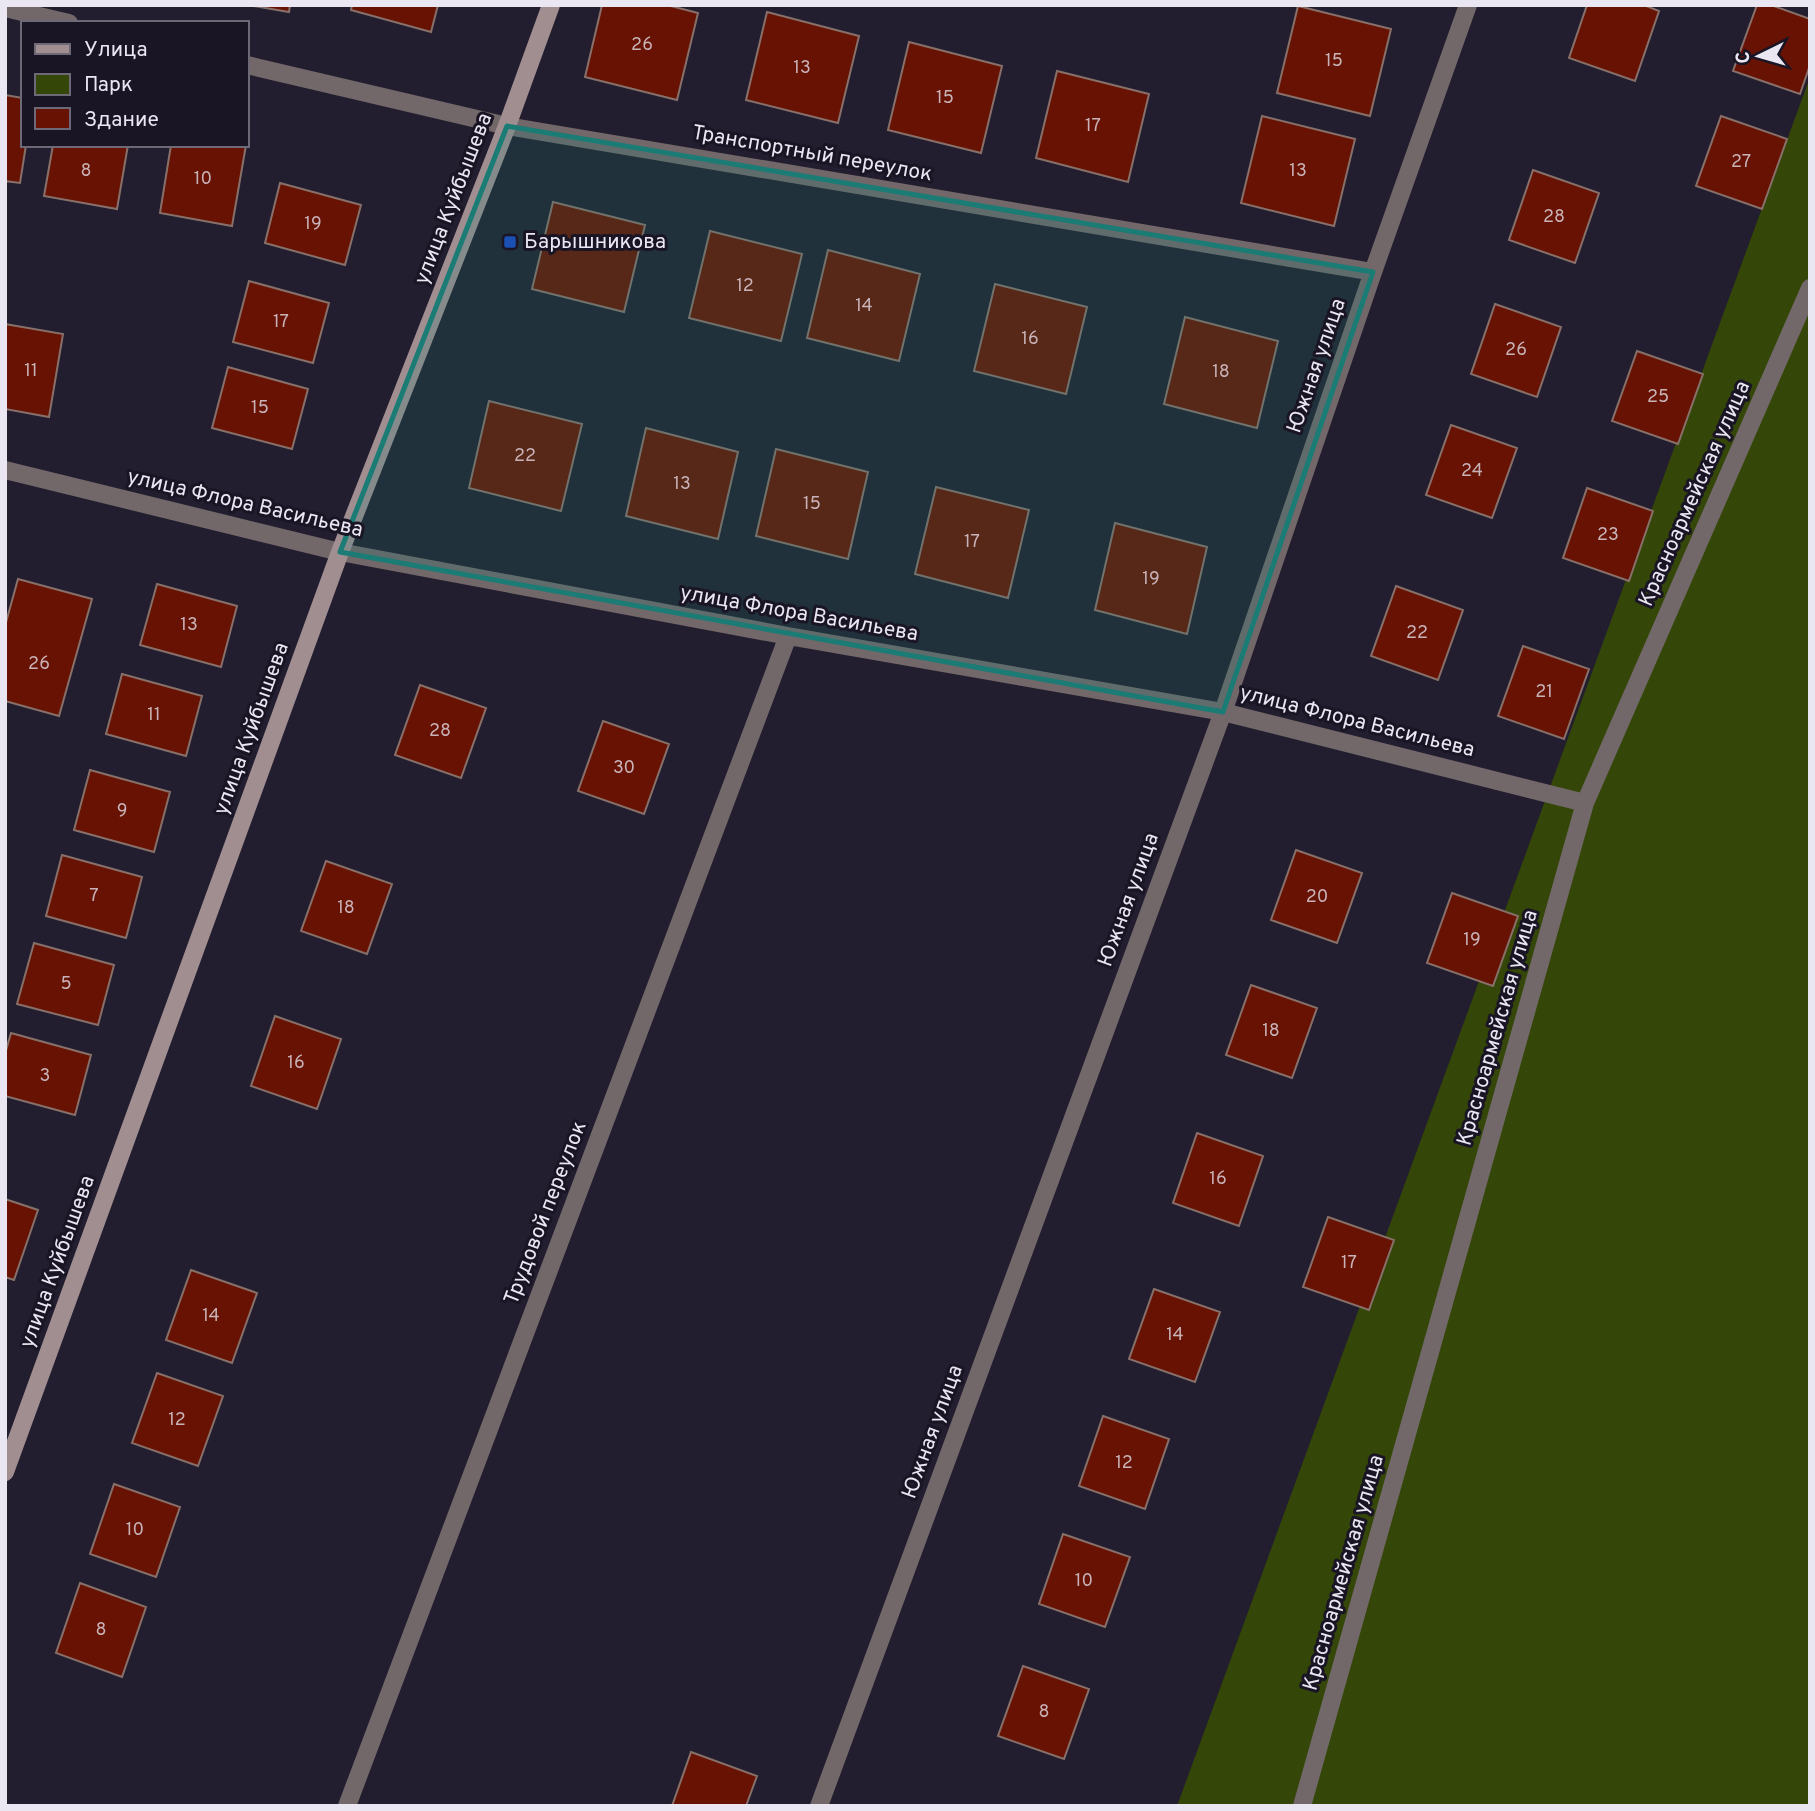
<svg xmlns="http://www.w3.org/2000/svg" width="1815" height="1811" font-family="Overpass,sans-serif">
<rect width="100%" height="100%" fill="#231e2f"/>
<path fill="#344708" d="M1810,77V1806H1177Z"/>
<path fill="#671202" stroke="#88706a" stroke-width="2" d="M248,5H290L289,12Z
M352,5H438L431,32L351,10Z
M602,5H667L698,13L677,100L585,77Z
M1587,5H1644L1659,11L1635,81L1569,58Z
M1757,5H1771L1810,19V65L1800,94L1733,71Z
M1298,6L1391,29L1370,116L1277,93Z
M767,12L859,36L838,123L746,100Z
M909,42L1002,66L981,153L888,130Z
M1057,71L1149,94L1128,182L1036,158Z
M5,95L23,98V145H26L20,183L5,181Z
M1262,116L1355,139L1334,226L1241,203Z
M1721,116L1787,139L1762,209L1696,186Z
M53,145H128L117,209L44,196Z
M171,145H246L232,226L160,213Z
M1533,170L1599,193L1575,263L1509,240Z
M280,183L361,205L345,265L265,243Z
M553,202L645,225L624,312L532,289Z
M710,231L802,254L781,341L689,318Z
M828,250L920,274L899,361L807,338Z
M249,281L329,303L313,363L233,342Z
M995,284L1087,307L1066,394L974,371Z
M1495,304L1561,327L1537,397L1471,374Z
M1185,317L1278,341L1257,428L1164,404Z
M5,324L63,334L49,417L5,409Z
M1637,351L1703,374L1678,444L1612,421Z
M228,367L308,389L292,449L212,428Z
M489,401L582,424L561,511L469,488Z
M1451,425L1517,448L1492,518L1426,495Z
M646,428L738,452L718,539L626,516Z
M776,449L868,472L848,559L756,536Z
M936,487L1029,510L1008,598L915,574Z
M1587,488L1653,511L1629,581L1563,558Z
M1115,523L1207,547L1187,634L1095,610Z
M18,579L92,599L59,716L5,701V626Z
M157,584L237,606L221,667L140,645Z
M1396,586L1463,610L1438,680L1371,656Z
M1523,646L1589,669L1564,739L1498,716Z
M122,674L202,696L186,756L106,734Z
M420,685L486,708L461,778L395,755Z
M603,721L669,744L644,814L578,791Z
M90,770L170,792L154,852L74,830Z
M1296,850L1362,873L1337,943L1271,920Z
M62,855L142,877L126,938L46,916Z
M326,861L392,884L367,954L301,931Z
M1452,893L1518,916L1493,986L1427,963Z
M34,943L114,965L98,1025L17,1004Z
M1251,985L1317,1008L1292,1078L1226,1055Z
M275,1016L341,1039L317,1109L251,1086Z
M11,1033L91,1055L75,1115L5,1096V1054Z
M1197,1133L1263,1156L1239,1226L1173,1203Z
M5,1199L38,1210L14,1280L5,1277Z
M1328,1217L1394,1240L1369,1310L1303,1287Z
M191,1270L257,1293L232,1363L166,1340Z
M1154,1289L1220,1312L1195,1382L1129,1359Z
M157,1373L223,1396L198,1466L132,1443Z
M1103,1416L1169,1439L1145,1509L1079,1486Z
M114,1484L180,1507L156,1577L90,1554Z
M1063,1534L1130,1557L1105,1627L1039,1604Z
M80,1583L146,1607L122,1677L56,1653Z
M1023,1666L1089,1689L1064,1759L998,1736Z
M691,1752L757,1776L746,1806H672Z"/>
<g fill="none" stroke-linecap="round" stroke-linejoin="round">
<path stroke="#726769" stroke-width="18" d="M5,8L69,23
M247,65L507,126L1373,272
M5,470L340,552L788,636L1223,712L1585,803
M347,1806L788,636
M819,1806L1223,712L1373,272L1468,5
M1302,1806L1585,803L1810,288"/>
<path stroke="#a08e91" stroke-width="18" d="M5,1472L340,552L507,126L551,5"/>
</g>
<path fill="#1a7c75" fill-opacity="0.2" stroke="#1a7c75" stroke-width="5" stroke-linejoin="round" d="M507,126L1373,272L1223,712L340,552Z"/>
<rect fill="#1a4fb4" stroke="#1a1525" stroke-width="2.5" x="503" y="235" width="14" height="14" rx="3.5"/>
<g text-anchor="middle" dominant-baseline="central" stroke-width="6" stroke-linejoin="round" paint-order="stroke">
<g font-size="18" fill="#c9b2b7">
<text x="642" y="45">26</text>
<text x="1334" y="61">15</text>
<text x="802" y="68">13</text>
<text x="945" y="98">15</text>
<text x="1093" y="126">17</text>
<text x="1741" y="162">27</text>
<text x="86" y="171">8</text>
<text x="1298" y="171">13</text>
<text x="203" y="179">10</text>
<text x="1554" y="217">28</text>
<text x="313" y="224">19</text>
<text x="745" y="286">12</text>
<text x="864" y="306">14</text>
<text x="281" y="322">17</text>
<text x="1030" y="339">16</text>
<text x="1516" y="350">26</text>
<text x="31" y="371">11</text>
<text x="1221" y="372">18</text>
<text x="1658" y="397">25</text>
<text x="260" y="408">15</text>
<text x="525" y="456">22</text>
<text x="1472" y="471">24</text>
<text x="682" y="484">13</text>
<text x="812" y="504">15</text>
<text x="1608" y="535">23</text>
<text x="972" y="542">17</text>
<text x="1151" y="579">19</text>
<text x="189" y="625">13</text>
<text x="1417" y="633">22</text>
<text x="39" y="664">26</text>
<text x="1544" y="692">21</text>
<text x="154" y="715">11</text>
<text x="440" y="731">28</text>
<text x="624" y="768">30</text>
<text x="122" y="811">9</text>
<text x="94" y="896">7</text>
<text x="1317" y="897">20</text>
<text x="346" y="908">18</text>
<text x="1472" y="940">19</text>
<text x="66" y="984">5</text>
<text x="1271" y="1031">18</text>
<text x="296" y="1063">16</text>
<text x="45" y="1076">3</text>
<text x="1218" y="1179">16</text>
<text x="1349" y="1263">17</text>
<text x="211" y="1316">14</text>
<text x="1175" y="1335">14</text>
<text x="177" y="1420">12</text>
<text x="1124" y="1463">12</text>
<text x="135" y="1530">10</text>
<text x="1084" y="1581">10</text>
<text x="101" y="1630">8</text>
<text x="1044" y="1712">8</text>
</g>
<g font-size="21" fill="#eae7f3" stroke="#1a1525">
<text transform="translate(812 154) rotate(10)">Транспортный переулок</text>
<text transform="translate(454 199) rotate(-69)">улица Куйбышева</text>
<text transform="translate(1317 366) rotate(-71)">Южная улица</text>
<text transform="translate(1695 494) rotate(-66)">Красноармейская улица</text>
<text transform="translate(245 504) rotate(13)">улица Флора Васильева</text>
<text transform="translate(799 614) rotate(10)">улица Флора Васильева</text>
<text transform="translate(1357 722) rotate(14)">улица Флора Васильева</text>
<text transform="translate(252 729) rotate(-70)">улица Куйбышева</text>
<text transform="translate(1129 900) rotate(-70)">Южная улица</text>
<text transform="translate(1498 1028) rotate(-74)">Красноармейская улица</text>
<text transform="translate(546 1213) rotate(-69)">Трудовой переулок</text>
<text transform="translate(58 1262) rotate(-70)">улица Куйбышева</text>
<text transform="translate(933 1432) rotate(-70)">Южная улица</text>
<text transform="translate(1344 1573) rotate(-74)">Красноармейская улица</text>
</g>
<g font-size="21" fill="#eae7f3" stroke="#1a1525" text-anchor="start">
<text x="524" y="242">Барышникова</text>
</g>
</g>
<rect width="1815" height="1811" fill="none" stroke="#eae7f3" stroke-width="14"/>
<rect x="21" y="21" width="228" height="126" fill="#1a1525" stroke="#6d6977" stroke-width="2"/>
<rect x="35" y="44" width="35" height="10" fill="#a08e91" stroke="#6d6977" stroke-width="2"/>
<text x="84" y="56" font-size="21" fill="#eae7f3">Улица</text>
<rect x="35" y="74" width="35" height="21" fill="#344708" stroke="#6d6977" stroke-width="2"/>
<text x="84" y="91" font-size="21" fill="#eae7f3">Парк</text>
<rect x="35" y="108" width="35" height="21" fill="#671202" stroke="#6d6977" stroke-width="2"/>
<text x="84" y="126" font-size="21" fill="#eae7f3">Здание</text>
<g transform="translate(1759 56) rotate(265)" stroke="#1a1525" stroke-width="5" paint-order="stroke">
<path d="M0-5L12 26L0 18L-12 26Z" fill="#eae7f3"/>
<text y="-10" font-size="19" font-weight="bold" text-anchor="middle" fill="#eae7f3">С</text>
</g>
</svg>
